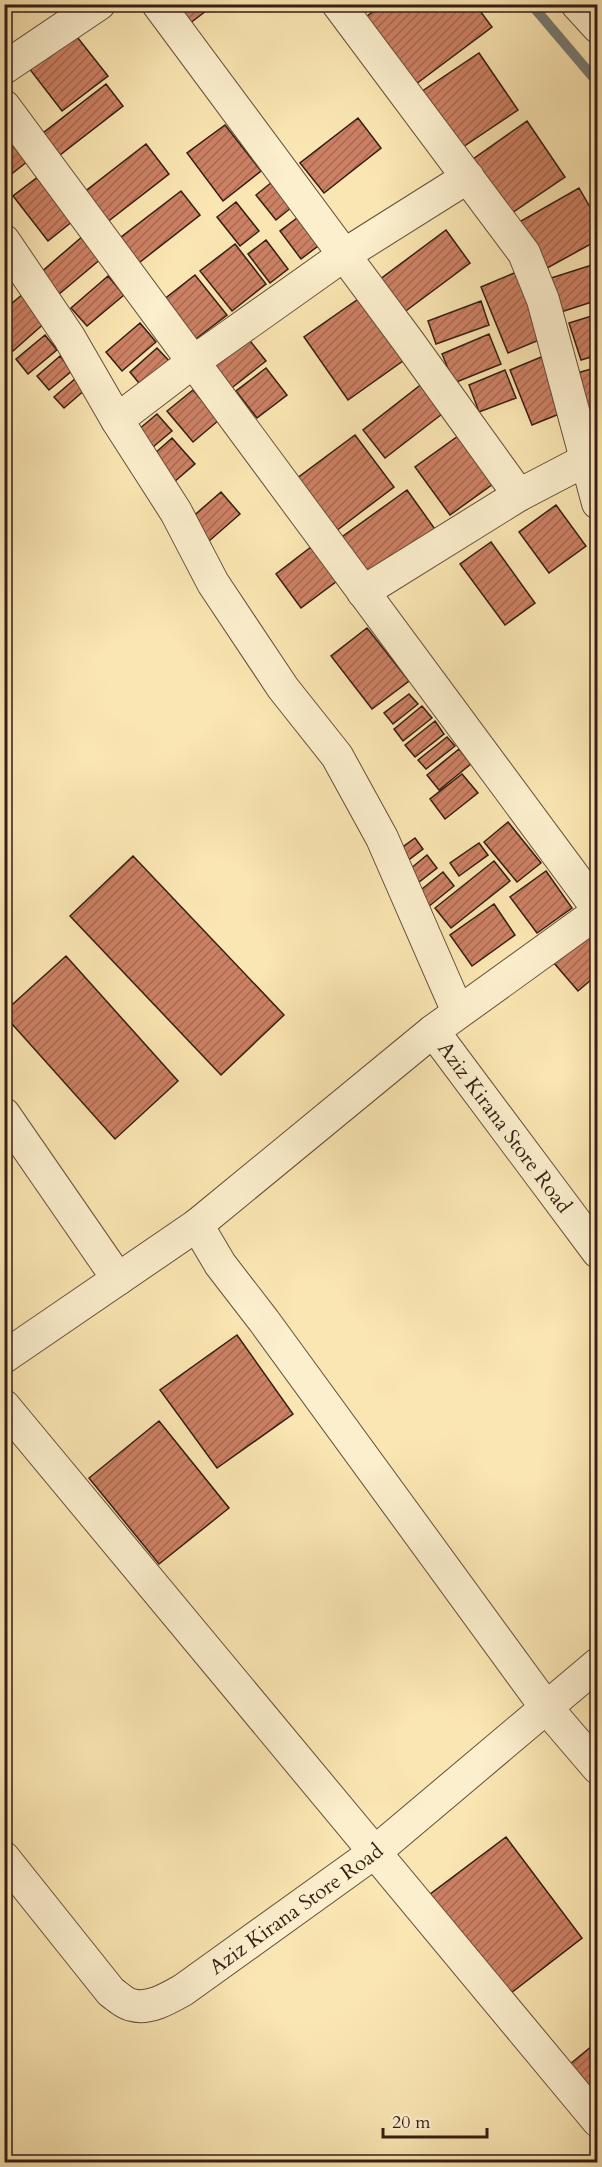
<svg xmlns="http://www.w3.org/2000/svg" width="602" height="2167" font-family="Cardo,serif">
<defs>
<pattern id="building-hatch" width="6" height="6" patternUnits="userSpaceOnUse" patternTransform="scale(1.5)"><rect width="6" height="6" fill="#cd8164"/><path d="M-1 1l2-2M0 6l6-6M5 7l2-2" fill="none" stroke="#a76951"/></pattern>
</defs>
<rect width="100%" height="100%" fill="#fae6b2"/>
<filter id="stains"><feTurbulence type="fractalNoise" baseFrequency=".00333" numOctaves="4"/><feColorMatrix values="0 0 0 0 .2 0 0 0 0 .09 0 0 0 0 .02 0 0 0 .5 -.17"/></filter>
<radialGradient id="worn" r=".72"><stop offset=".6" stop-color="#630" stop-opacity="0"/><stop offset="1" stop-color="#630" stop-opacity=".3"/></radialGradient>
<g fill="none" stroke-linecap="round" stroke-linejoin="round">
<path stroke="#767d76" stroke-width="10" d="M531,4L598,83"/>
</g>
<path fill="url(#building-hatch)" stroke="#351d15" stroke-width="1.5" d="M174,4H215L189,24Z
M383,4H475L492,27L416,84L366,17Z
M70,28L108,76L62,111L25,63Z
M479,53L518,110L454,153L415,96Z
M106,84L123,106L60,155L43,133Z
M358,118L381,148L324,193L300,163Z
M527,121L565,177L503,219L466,164Z
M225,125L261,171L223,201L187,153Z
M6,135L28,161L4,180V136Z
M146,144L169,174L106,223L83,193Z
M43,173L78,217L48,241L13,196Z
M272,182L292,207L276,220L256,195Z
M579,188L598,221V240L540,272L514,225Z
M181,191L200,215L135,266L116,241Z
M236,202L259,231L240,246L217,217Z
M301,215L322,243L301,259L280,231Z
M446,230L470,263L399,316L375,283Z
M83,236L102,258L58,295L40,273Z
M266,240L288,269L270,283L248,254Z
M235,244L266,284L232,311L200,271Z
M598,263V300L558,313L548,279Z
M519,271L546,337L508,353L481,287Z
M195,275L227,315L193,341L162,301Z
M108,276L124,295L87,326L71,308Z
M24,293L47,321L13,351L4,341V310Z
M364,295L407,358L348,400L304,337Z
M481,301L489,325L436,344L428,321Z
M598,314V355L581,360L569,323Z
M140,323L156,342L122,371L106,352Z
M243,332L266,361L229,390L206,361Z
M489,334L501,364L454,383L442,354Z
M45,335L57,350L28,374L16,359Z
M157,348L172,364L143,388L130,372Z
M546,355L569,410L532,425L510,370Z
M60,356L72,371L49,390L37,376Z
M598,367V413L590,415L577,373Z
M266,368L287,395L257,418L236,391Z
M505,370L516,398L479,412L469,385Z
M76,378L86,389L64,408L54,397Z
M423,383L446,411L385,458L363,430Z
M193,390L219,420L193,442L167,411Z
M157,414L172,431L147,452L132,435Z
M355,435L394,487L336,531L296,479Z
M458,436L493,484L450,515L415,467Z
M172,438L195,464L166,489L144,463Z
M407,490L437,532L369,581L339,539Z
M221,492L240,514L209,541L190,519Z
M556,505L586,546L549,573L519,532Z
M491,542L535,603L505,625L460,564Z
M311,547L337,581L301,608L276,574Z
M367,628L409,681L372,709L331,656Z
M409,694L418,704L393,724L384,713Z
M422,706L432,718L403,741L394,729Z
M435,721L444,734L415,757L405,745Z
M447,737L455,746L426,769L418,760Z
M459,749L471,764L439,790L427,775Z
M462,774L478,793L445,819L430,799Z
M508,822L541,863L517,882L484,842Z
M415,838L423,849L402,865L393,854Z
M479,843L488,855L459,876L450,863Z
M427,855L437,868L414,886L404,874Z
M133,856L284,1015L221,1075L70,916Z
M494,861L510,881L451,928L435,908Z
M546,871L572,908L537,933L510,897Z
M443,872L454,886L428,907L417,893Z
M494,904L515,935L472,966L450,935Z
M598,928V974L578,991L554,963Z
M66,956L178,1081L115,1139L4,1015V1012Z
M237,1335L293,1414L217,1468L160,1390Z
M159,1421L229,1508L159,1564L89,1478Z
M506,1837L582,1938L502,2000L425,1898Z
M598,2041V2109L564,2069Z"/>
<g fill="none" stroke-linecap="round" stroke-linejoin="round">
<defs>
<g id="minor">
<path d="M158,4L408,341L519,495"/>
<path d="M338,4L524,253L543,300L598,503"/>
<path d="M577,4L598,27"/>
<path d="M4,68L99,4"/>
<path d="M4,106L598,909"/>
<path d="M4,241L69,337L117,420L176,512L213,583L283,688L337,756L382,838L458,1012"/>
<path d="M117,420L193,362L344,255L468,177"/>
<path d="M363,592L519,495L586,460"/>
<path id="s1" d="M433,1031L598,1252"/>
<path d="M4,1114L118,1279"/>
<path d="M197,1225L433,1031L598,912"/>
<path d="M4,1357L197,1225L220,1264L264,1321L545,1706L598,1768"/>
<path d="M4,1406L598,2121"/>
<path id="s2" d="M4,1858L111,1992C117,1996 125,2004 132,2005C149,2010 169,1998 183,1990L375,1852L598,1664"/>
</g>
</defs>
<use href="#minor" stroke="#664f3c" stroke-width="34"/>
<use href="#minor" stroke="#fcefcd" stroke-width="32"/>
</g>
<g text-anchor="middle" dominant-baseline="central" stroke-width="4.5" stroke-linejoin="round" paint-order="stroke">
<g font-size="21" fill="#351d15" stroke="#fcefcd">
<text stroke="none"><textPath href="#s1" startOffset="120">Aziz Kirana Store Road</textPath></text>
<text stroke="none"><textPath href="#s2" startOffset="390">Aziz Kirana Store Road</textPath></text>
</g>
</g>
<rect width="602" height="2167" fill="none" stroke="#fae6b2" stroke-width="24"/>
<rect x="6" y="6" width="590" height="2155" fill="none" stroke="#351d15" stroke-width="3"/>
<rect x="12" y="12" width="578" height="2143" fill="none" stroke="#351d15" stroke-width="1.5"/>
<path d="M383 2128v9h104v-9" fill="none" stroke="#351d15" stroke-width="3"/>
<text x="392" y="2128" font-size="18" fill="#351d15" stroke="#fcefcd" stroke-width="4.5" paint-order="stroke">20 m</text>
<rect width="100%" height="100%" filter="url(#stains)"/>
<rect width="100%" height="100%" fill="url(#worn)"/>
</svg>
